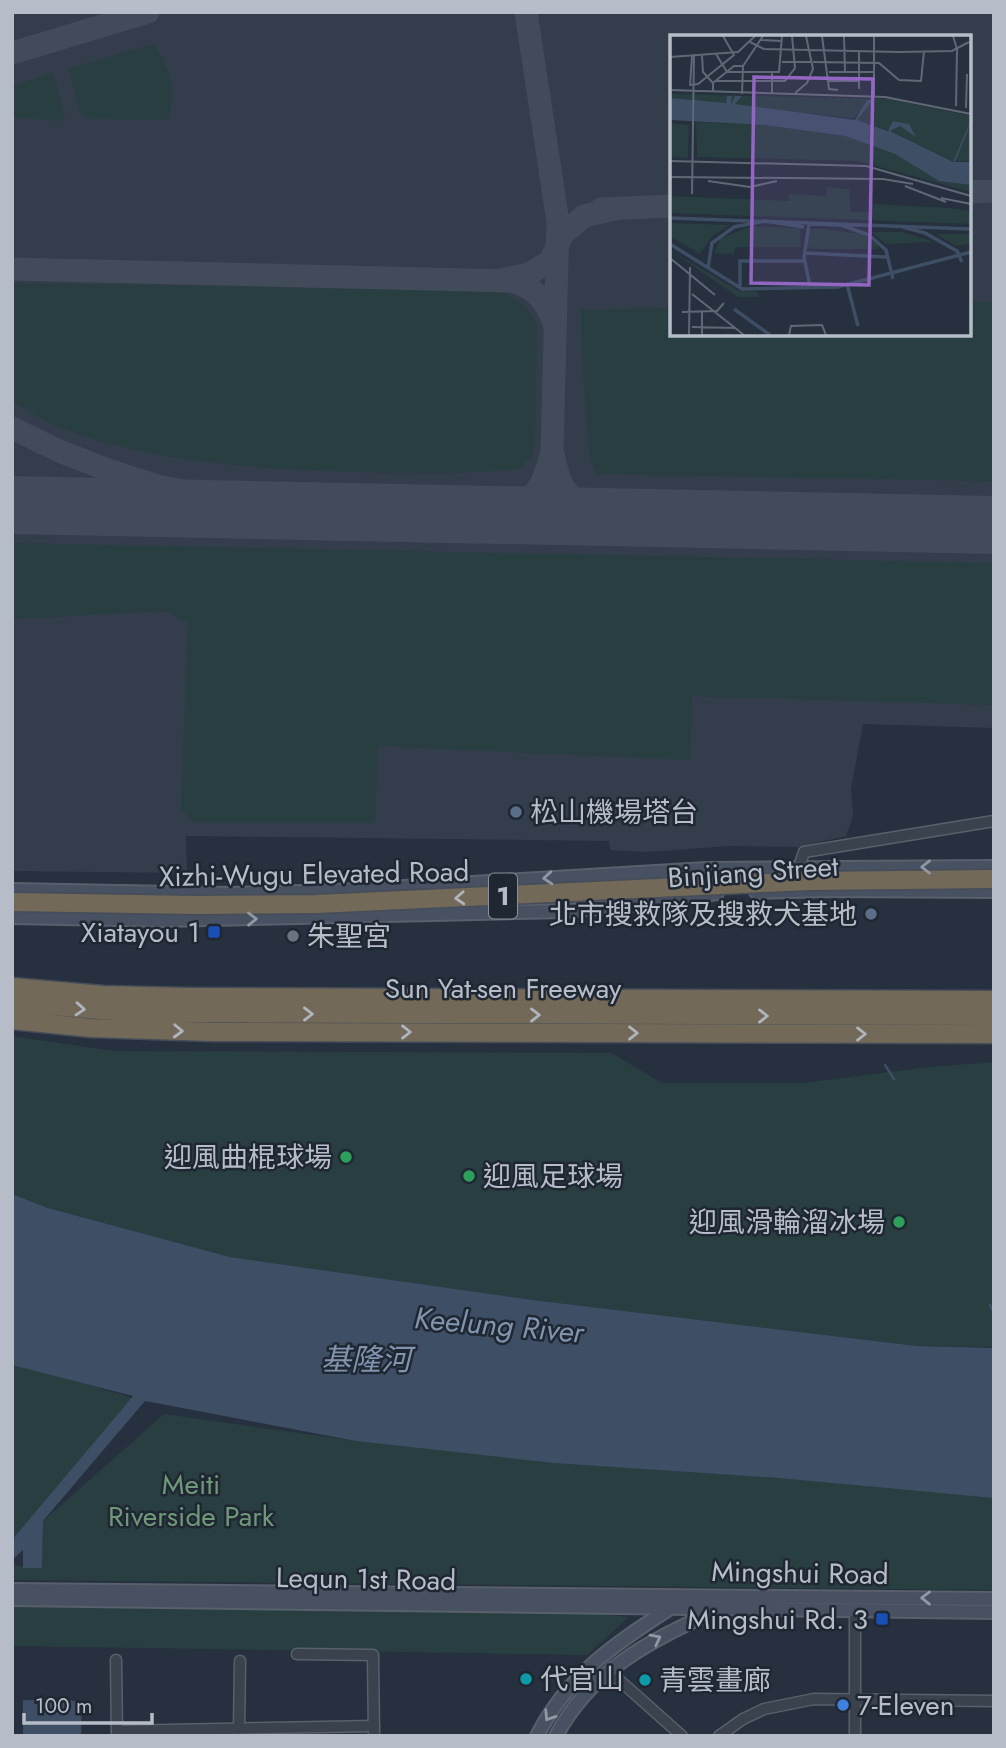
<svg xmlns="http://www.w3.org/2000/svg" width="1006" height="1748" font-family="Jost,'Noto Sans TC',sans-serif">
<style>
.airport{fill:#343d4b;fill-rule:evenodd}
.green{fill:#293e40}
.water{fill:#3d4e65}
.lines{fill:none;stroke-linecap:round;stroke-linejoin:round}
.stream{stroke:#3d4e65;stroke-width:2.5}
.taxiway{stroke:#414b59;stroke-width:23}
.runway{stroke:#414b59;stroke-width:58}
.street-casing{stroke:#58606c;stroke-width:13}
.secondary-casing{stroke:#58606c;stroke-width:16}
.street{stroke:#3a424e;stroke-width:10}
.secondary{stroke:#485161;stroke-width:12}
.highway-bridge-casing{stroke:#454d59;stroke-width:21;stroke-linecap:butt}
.highway-bridge{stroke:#736958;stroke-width:18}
.oneway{stroke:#9097a5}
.oneway2{stroke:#afb5be}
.service-dot{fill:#5c6f8a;stroke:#1f2733;stroke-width:2.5}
.transit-dot{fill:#1a4fb4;stroke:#1f2733;stroke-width:2.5}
.worship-dot{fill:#6b7280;stroke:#1f2733;stroke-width:2.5}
.leisure-dot{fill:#2e9e5b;stroke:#1f2733;stroke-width:2.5}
.culture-dot{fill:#0f9aa8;stroke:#1f2733;stroke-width:2.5}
.shop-dot{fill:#3f7fe0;stroke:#1f2733;stroke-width:2.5}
.labels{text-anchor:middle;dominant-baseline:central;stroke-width:5;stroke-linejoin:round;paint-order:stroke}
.shield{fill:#1f2733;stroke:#89909c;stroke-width:2}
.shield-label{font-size:26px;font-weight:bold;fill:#b6bdc9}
.poi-label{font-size:28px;fill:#b6bdc9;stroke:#1f2733;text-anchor:start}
.street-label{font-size:28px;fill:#b6bdc9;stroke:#1f2733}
.park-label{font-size:28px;fill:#6f9878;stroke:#1f2733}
.water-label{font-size:30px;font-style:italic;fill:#8094ae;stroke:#1f2733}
.inset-river{fill:none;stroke:#3d4e65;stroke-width:3.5}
.inset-road{fill:none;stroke:#606876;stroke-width:2}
.view{fill:#9366c3;fill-opacity:0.15;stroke:#9366c3;stroke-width:3.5}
.inset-edge{fill:none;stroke:#b6bdc9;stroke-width:3.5}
</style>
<rect width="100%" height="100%" fill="#26303e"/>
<path class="airport" d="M12,12H994V728L863,724L851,789L853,816L846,836L798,847L729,846L647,852L610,850L609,841L186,836L187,873L12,871ZM672,37H969V334H672Z"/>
<g class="green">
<path d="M153,44C169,67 179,92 167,120L90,119L81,114L68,69Z"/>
<path d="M53,73L65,116L61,121L12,117V86Z"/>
<path d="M12,283L498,291C516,299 528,305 537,324L535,440L532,455L519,469C465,474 413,473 359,472C259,469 158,463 64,429C46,423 29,410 12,401Z"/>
<path d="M969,302H994V481L597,474L590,460L582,360L581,310L672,308V334H969Z"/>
<path d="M12,543L994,563V705L692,696L690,760L378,746L375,823H195L181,809L188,623L165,611L12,619Z"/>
<path d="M12,1036L114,1051L612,1053L662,1083H803L929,1067L994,1062V1347L917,1346L533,1300L230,1257L48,1208L12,1194Z"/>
<path d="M12,1361L132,1398L12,1541Z"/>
<path d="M164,1414L356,1441L994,1494V1590L12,1580V1565L42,1568L43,1521Z"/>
<path d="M12,1603L563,1610L629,1617L587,1655L12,1646Z"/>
</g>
<g class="water">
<path d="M12,1194L48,1208L230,1257L533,1300L917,1346L994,1348V1498L779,1478L554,1463L356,1441L145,1401L43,1521L42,1568H23V1550L12,1560V1540L133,1396L12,1365Z"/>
<path d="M23,1700L82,1701L81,1736H23Z"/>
</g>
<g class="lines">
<g class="stream">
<path d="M885,1065L894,1079"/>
<path d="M990,1305L994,1313"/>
</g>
<g class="taxiway">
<path d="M12,53L148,12"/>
<path d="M969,192L994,191"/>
<path d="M601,209L672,206"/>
<path d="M12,269L512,281C535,289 547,300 554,324"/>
<path d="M504,279L529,274L550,261L563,234L584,216L615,209"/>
<path d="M12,428L59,451L111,471L157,486L250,505L296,511L523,505C541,491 547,472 552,451L558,222L526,12"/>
<path d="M553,454C559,484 563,494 590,510L895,523L994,515"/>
</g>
<path class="runway" d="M12,505L994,525"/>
<g class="street-casing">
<g id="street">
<path d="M799,867L804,852L994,821"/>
<path d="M855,1611V1736"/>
<path d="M297,1654L373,1655L374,1736"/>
<path d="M116,1660L117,1735"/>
<path d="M609,1671L682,1736"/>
<path d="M239,1729L240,1661"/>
<path d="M117,1731L374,1726"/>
<path d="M719,1736L743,1719L764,1709L814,1699L994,1701"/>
</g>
</g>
<g class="secondary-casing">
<g id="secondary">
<path d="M12,890L230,894L336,891L706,869L994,867"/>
<path d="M756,892L828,890L994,891"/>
<path d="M12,917L163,920L565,911L651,903L717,893"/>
<path d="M12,1590L994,1599"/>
<path d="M12,1599L994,1612"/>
<path d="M537,1736C568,1675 613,1645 669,1609"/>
<path d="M556,1736C591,1670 650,1641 715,1611"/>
</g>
</g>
<use href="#street" class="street"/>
<use href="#secondary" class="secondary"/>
<g class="highway-bridge-casing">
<g id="highway-bridge">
<path d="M12,902L196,905L317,904L809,881L994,879"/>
<path d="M12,987L103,995L187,997L994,1000"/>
<path d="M12,1003L140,1013L994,1016"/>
<path d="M12,1020L91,1028L213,1032L994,1034"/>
</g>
</g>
<use href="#highway-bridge" class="highway-bridge"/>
</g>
<defs><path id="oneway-chevron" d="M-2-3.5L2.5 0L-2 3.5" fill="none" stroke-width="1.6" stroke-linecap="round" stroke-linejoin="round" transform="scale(1.75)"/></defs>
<g class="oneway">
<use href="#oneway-chevron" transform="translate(926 867) rotate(-180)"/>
<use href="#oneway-chevron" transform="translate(548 878) rotate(176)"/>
<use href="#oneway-chevron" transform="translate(252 919) rotate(-1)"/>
<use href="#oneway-chevron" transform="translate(926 1598) rotate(-179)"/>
<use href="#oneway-chevron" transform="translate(656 1639) rotate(-28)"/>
<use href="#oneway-chevron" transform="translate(549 1716) rotate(123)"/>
</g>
<g class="oneway2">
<use href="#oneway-chevron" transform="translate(460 898) rotate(177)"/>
<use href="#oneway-chevron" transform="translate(80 1009) rotate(4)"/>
<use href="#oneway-chevron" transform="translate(308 1014)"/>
<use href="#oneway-chevron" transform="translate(535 1015)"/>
<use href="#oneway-chevron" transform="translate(763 1016)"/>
<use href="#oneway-chevron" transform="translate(178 1031) rotate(2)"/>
<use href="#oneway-chevron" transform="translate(406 1032)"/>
<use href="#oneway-chevron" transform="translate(633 1033)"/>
<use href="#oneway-chevron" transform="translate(861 1034)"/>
</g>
<g class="service-dot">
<circle cx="516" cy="812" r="7"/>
<circle cx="871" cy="914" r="7"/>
</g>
<g class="transit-dot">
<rect x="207" y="925" width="14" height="14" rx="3.5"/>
<rect x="875" y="1612" width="14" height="14" rx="3.5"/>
</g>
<circle class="worship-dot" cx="293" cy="936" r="7"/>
<g class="leisure-dot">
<circle cx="346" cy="1157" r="7"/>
<circle cx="469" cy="1176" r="7"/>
<circle cx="899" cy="1222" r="7"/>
</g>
<g class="culture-dot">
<circle cx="526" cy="1679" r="7"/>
<circle cx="645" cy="1680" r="7"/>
</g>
<circle class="shop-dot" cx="843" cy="1705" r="7"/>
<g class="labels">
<rect class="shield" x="489" y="873.5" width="28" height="45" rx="5"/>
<g class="shield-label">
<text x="503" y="896">1</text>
</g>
<g class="poi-label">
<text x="530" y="812">松山機場塔台</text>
<text x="857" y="914" text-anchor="end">北市搜救隊及搜救犬基地</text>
<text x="200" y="932" text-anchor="end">Xiatayou 1</text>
<text x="307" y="936">朱聖宮</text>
<text x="332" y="1157" text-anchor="end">迎風曲棍球場</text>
<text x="483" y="1176">迎風足球場</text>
<text x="885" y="1222" text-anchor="end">迎風滑輪溜冰場</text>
<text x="868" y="1619" text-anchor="end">Mingshui Rd. 3</text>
<text x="540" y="1679">代官山</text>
<text x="659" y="1680">青雲畫廊</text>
<text x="857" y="1705">7-Eleven</text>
</g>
<g class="street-label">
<text transform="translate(753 872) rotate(-4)">Binjiang Street</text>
<text transform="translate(314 874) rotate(-1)">Xizhi-Wugu Elevated Road</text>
<text x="503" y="988">Sun Yat-sen Freeway</text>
<text transform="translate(800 1573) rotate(1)">Mingshui Road</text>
<text transform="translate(366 1579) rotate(1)">Lequn 1st Road</text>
</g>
<g class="park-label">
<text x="191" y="1484">Meiti<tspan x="191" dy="32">Riverside Park</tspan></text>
</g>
<g class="water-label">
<text transform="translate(499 1325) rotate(5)">Keelung River</text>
<text x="366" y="1359">基隆河</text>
</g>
</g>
<g transform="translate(670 35)">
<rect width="301" height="301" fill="#26303e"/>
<path d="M0,59L219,64L301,81V126H277L224,97L186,85L202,66L183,83L22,67L0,63ZM26,87L94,90L175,101L225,119L269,146L301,150V157L188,126L27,122ZM0,88L19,90L18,123L0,122ZM157,152L179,154L181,177H201V169L278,173L301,176V189L0,178V161L119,166V159L156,161ZM0,188L59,190H60L43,200L30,219L0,201ZM81,191L130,193L131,212H65L64,219L44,218L50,204ZM146,193L193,199L208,209V214H141L137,210V195ZM201,197H232L265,207L216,209ZM266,199H301V208L286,211ZM0,215L69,256H87L89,262H68Z" fill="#293e40"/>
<path d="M57,61H62L61,70L65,61H72L65,69L185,85L197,65H203L187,85L218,96L223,86L239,89L246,102L230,91L220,96L283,127L297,94L301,88L285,127H301V150L269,146L225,119L175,101L94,90L0,85V63L56,68Z" fill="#3d4e65"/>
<path class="inset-river" d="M0,183L301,194M233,192L255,198L287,216L292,227M0,209L72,254L168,252L301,217M135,218L217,222M38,233L42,208L64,192L95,186L134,192M177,249L188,291M140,251L134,222L139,189L171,190L199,200L216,215L223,244M70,252V226H134M64,274L100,300"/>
<path class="inset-road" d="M152,1L159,54L168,55M174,1L175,37M283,1L287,14L286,71M91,5L112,6M80,7L94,14L229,17L282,16L299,7M46,19L57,37H109L112,1M32,20L33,37L43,48M0,22L68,17L85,1M112,27H141M143,27L209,28L229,45L251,46L254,16M159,37H203M46,46H115L125,33L122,1M159,46H189M20,50L28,49L64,20L53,1M20,51L22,21M189,54V16M0,55L215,62L301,79M43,57V48L64,31H73M102,58V37M125,58L137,48L143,34L136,1M72,59L73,31L93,1M204,62V1M296,73L297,39M0,126L196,131L301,161M0,142L213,144L243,149M38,146L80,152L107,146M235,151L276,167M22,159L24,19M271,163L301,169M0,223L45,260M22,259L74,300M32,276V300M12,277L47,276L54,268M22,292L66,293M19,300L20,232M119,300L121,291L152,290L156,300"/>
<path class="view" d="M84,42L203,44L199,250L81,248Z"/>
<rect width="301" height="301" class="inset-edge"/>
</g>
<rect width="1006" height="1748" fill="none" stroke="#b6bdc9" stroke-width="28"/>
<path d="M24 1713v10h128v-10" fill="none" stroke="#b6bdc9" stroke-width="3.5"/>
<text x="35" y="1713" font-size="21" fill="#b6bdc9" stroke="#1f2733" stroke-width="5" paint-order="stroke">100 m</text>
</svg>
